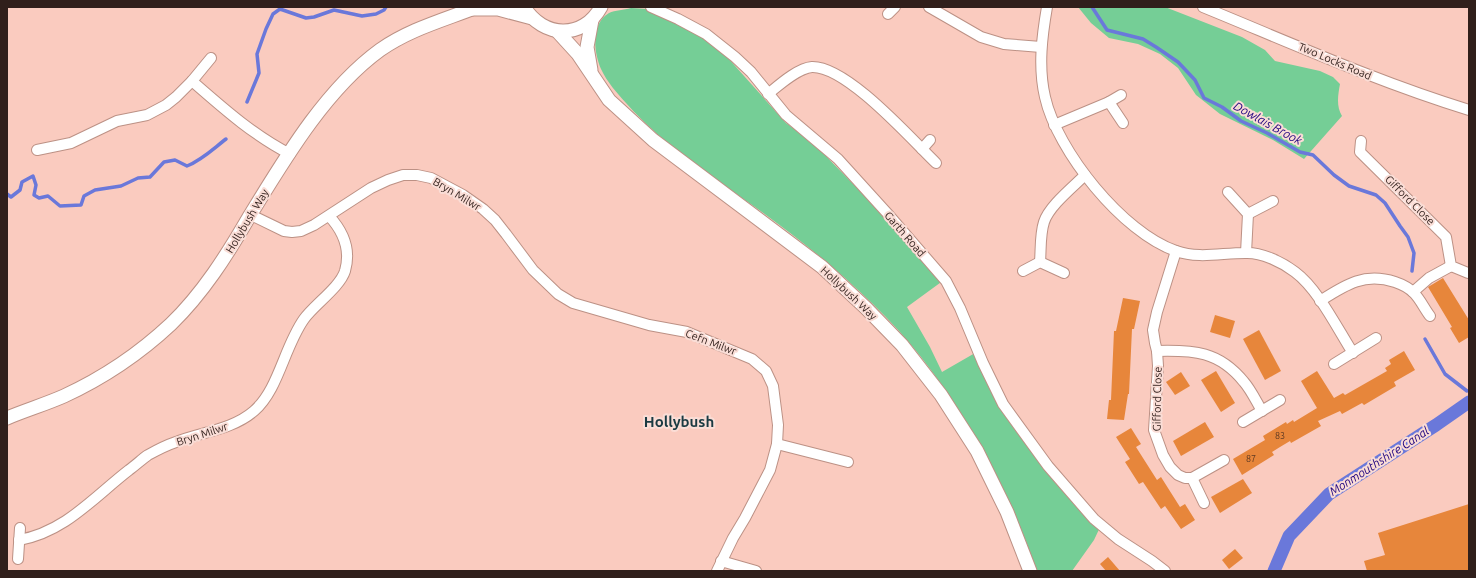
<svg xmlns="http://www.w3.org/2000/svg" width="1476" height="578" font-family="Ubuntu,sans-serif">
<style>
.green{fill:#75ce96}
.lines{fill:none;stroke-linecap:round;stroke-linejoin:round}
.stream{stroke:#6a78da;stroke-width:3.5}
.canal{stroke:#6a78da;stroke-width:13}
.building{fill:#e7863b}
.minor-casing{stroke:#bc9185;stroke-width:12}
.tertiary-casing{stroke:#bc9185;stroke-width:15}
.minor{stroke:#fff;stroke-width:10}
.tertiary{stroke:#fff;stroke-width:13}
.labels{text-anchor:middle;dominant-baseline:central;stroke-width:4;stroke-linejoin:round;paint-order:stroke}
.number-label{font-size:9px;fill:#5e3923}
.street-label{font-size:11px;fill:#301f1b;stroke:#faddd6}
.water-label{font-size:12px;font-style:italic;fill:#1d027f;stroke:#faddd6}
.district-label{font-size:15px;font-weight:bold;fill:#1a3a42;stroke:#faddd6}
</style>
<rect width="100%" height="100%" fill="#facbbf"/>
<g class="green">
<path d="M1078,7H1165L1242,37L1265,50L1275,61L1320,71L1333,77L1340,84C1338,95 1336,106 1342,116L1304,159L1273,140L1220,114L1196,95L1178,68L1160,54L1138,44L1109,38L1091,23Z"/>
<path d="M631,8L648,9L678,21L719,48L786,123L805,137L808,141L817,147L860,191L877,206L944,280L907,307L930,347L942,372L975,353L1042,454L1103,521L1094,540L1072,571H1036C1028,543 1016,516 1003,490C980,442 953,398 921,357C880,305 820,254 766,215C718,180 666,148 626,103C617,93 607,82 601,69C594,53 590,24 609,13C615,10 624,10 631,8Z"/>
</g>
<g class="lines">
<g class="stream">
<path d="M1092,7L1107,30L1143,39L1156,47L1178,62L1195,80L1204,98L1222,107L1241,121L1267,133L1300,152L1313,155L1334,175L1349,186L1376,195L1385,203L1400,226L1408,237L1414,253L1412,271"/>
<path d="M247,102L259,73L257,54L266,29L273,14L280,9L306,18L314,17L334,10L362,16L376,14L384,10L386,7"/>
<path d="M7,194L11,197L20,190L22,182L33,176L36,185L34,195L39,198L48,196L60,206L81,205L84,196L95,190L121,186L138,178L150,177L164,162L175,160L187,166C202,160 213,149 226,139"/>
<path d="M1425,339L1445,374L1467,391"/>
</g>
<path class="canal" d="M1274,571L1289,536L1329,494L1436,425L1469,402"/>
</g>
<g class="building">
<path d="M1443,278L1469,320V337L1459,343L1450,328L1452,327L1428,287Z"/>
<path d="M1123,298L1140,301L1134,329H1132L1129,394H1128L1124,420L1107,419L1109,400H1111L1114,331H1116Z"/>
<path d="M1215,315L1235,321L1230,338L1210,332Z"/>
<path d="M1259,330L1281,371L1265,380L1243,339Z"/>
<path d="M1404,351L1415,370L1394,382L1396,386L1364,405L1362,403L1342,414L1340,411L1318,421L1321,426L1291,443L1290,441L1280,447L1272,452L1274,455L1242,475L1233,459L1265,440L1263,436L1286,422L1287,424L1293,420L1294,422L1317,408L1301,381L1317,371L1334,398L1343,393L1345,395L1387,371L1385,368L1391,364L1389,360Z"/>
<path d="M1216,371L1235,403L1221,412L1201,380Z"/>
<path d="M1181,372L1190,386L1175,395L1166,382Z"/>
<path d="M1205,422L1214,437L1181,456L1173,441Z"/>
<path d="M1131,428L1141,444L1136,447L1157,480L1161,477L1180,507L1185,504L1195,520L1181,529L1165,506L1161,509L1143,482L1139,484L1125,462L1130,459L1116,437Z"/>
<path d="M1243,479L1252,493L1220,513L1211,497Z"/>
<path d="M1469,504V571H1367L1364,561L1385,555L1378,533Z"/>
<path d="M1235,549L1243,558L1229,569L1222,560Z"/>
<path d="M1108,557L1120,571H1106L1100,564Z"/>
</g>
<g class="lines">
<g class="minor-casing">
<g id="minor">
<path d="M651,7L678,19L706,34L735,57L751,72L786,115L838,159L887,213L946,281L960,308L983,363L1003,404L1048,466L1094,519L1118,539L1152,561L1165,571"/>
<path d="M929,7L981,37L1004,44L1041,47"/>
<path d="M1047,7C1042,36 1038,67 1045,97C1057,151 1123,233 1176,251C1199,259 1221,253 1245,253C1261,252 1282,262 1295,272C1318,289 1337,328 1353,353"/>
<path d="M1203,7C1291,43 1378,82 1469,110"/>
<path d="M888,14L895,7"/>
<path d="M192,81C223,108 253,135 290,154"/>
<path d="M768,94C779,85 798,68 812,67C847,66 911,139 936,163"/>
<path d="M1109,102L1121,95"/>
<path d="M1054,125L1109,102L1123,123"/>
<path d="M1361,141L1360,152L1446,237L1451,266L1468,273"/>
<path d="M922,149L930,140"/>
<path d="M37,150L71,143L117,121L147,115L166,105L176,97L192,81L211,58"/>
<path d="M1228,192L1248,214L1246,253"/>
<path d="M1248,214L1273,201"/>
<path d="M251,215L284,231L292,232L301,231L314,225L371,188L388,180L403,175H417L431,178L463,195L483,209L495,220L506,234L533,270L558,294L573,303L649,325L687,332L752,359L766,371L773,386L778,425L777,444L770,470L745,518L733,538L717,571"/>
<path d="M1176,251L1157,312L1153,330L1155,343L1157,351L1158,366L1154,430L1163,455L1170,467L1178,475L1185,478H1192L1224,460"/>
<path d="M1040,262C1041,249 1040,234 1044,222C1049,206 1073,187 1085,175"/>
<path d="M1023,271L1040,262L1064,273"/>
<path d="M1413,292L1429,278L1451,266"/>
<path d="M1320,301C1345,285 1364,272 1395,282C1401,284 1409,288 1414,293C1420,299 1424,308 1430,316"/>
<path d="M1157,351C1194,350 1219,351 1244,382C1251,390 1256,401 1262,411"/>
<path d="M1334,364L1376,338"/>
<path d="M1243,422L1280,400"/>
<path d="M777,444L848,462"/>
<path d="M1192,478L1204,503"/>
<path d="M19,540C65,532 94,497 129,470C136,465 142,459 148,455C157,450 167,445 176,442C201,432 232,430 254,411C279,389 284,347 304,319C314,305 340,287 345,271C351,250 343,231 329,216"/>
<path d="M18,559L20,528"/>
<path d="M721,561L756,571"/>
</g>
</g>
<g class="tertiary-casing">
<g id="tertiary">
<path d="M524,7C543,38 583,40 601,7"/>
<path d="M472,9H498L532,18"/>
<path d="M557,31L578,54L609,100L653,140L822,267L866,308L902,345L941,395L977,451L1007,512L1030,571"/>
<path d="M591,70L587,47L592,20"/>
<path d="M7,418C26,410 46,404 64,396C103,378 140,353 171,324C203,293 227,255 249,217C284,160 325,90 380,50C410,29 444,20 477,7"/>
</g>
</g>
<use href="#minor" class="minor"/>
<use href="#tertiary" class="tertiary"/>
</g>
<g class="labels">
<g class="number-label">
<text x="1280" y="436">83</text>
<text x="1251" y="459">87</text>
</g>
<g class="street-label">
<text transform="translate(1335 61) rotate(23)">Two Locks Road</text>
<text transform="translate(457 194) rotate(31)">Bryn Milwr</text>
<text transform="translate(1410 200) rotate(45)">Gifford Close</text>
<text transform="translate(247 221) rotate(-59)">Hollybush Way</text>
<text transform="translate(905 234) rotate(49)">Garth Road</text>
<text transform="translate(849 293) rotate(43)">Hollybush Way</text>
<text transform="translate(711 342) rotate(21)">Cefn Milwr</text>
<text transform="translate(1157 399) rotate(-89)">Gifford Close</text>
<text transform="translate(202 434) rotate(-18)">Bryn Milwr</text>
</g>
<g class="water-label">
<text transform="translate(1268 123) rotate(29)">Dowlais Brook</text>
<text transform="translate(1379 461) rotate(-33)">Monmouthshire Canal</text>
</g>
<g class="district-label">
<text x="679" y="421">Hollybush</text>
</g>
</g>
<rect width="1476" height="578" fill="none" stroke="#301f1b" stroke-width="16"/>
</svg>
